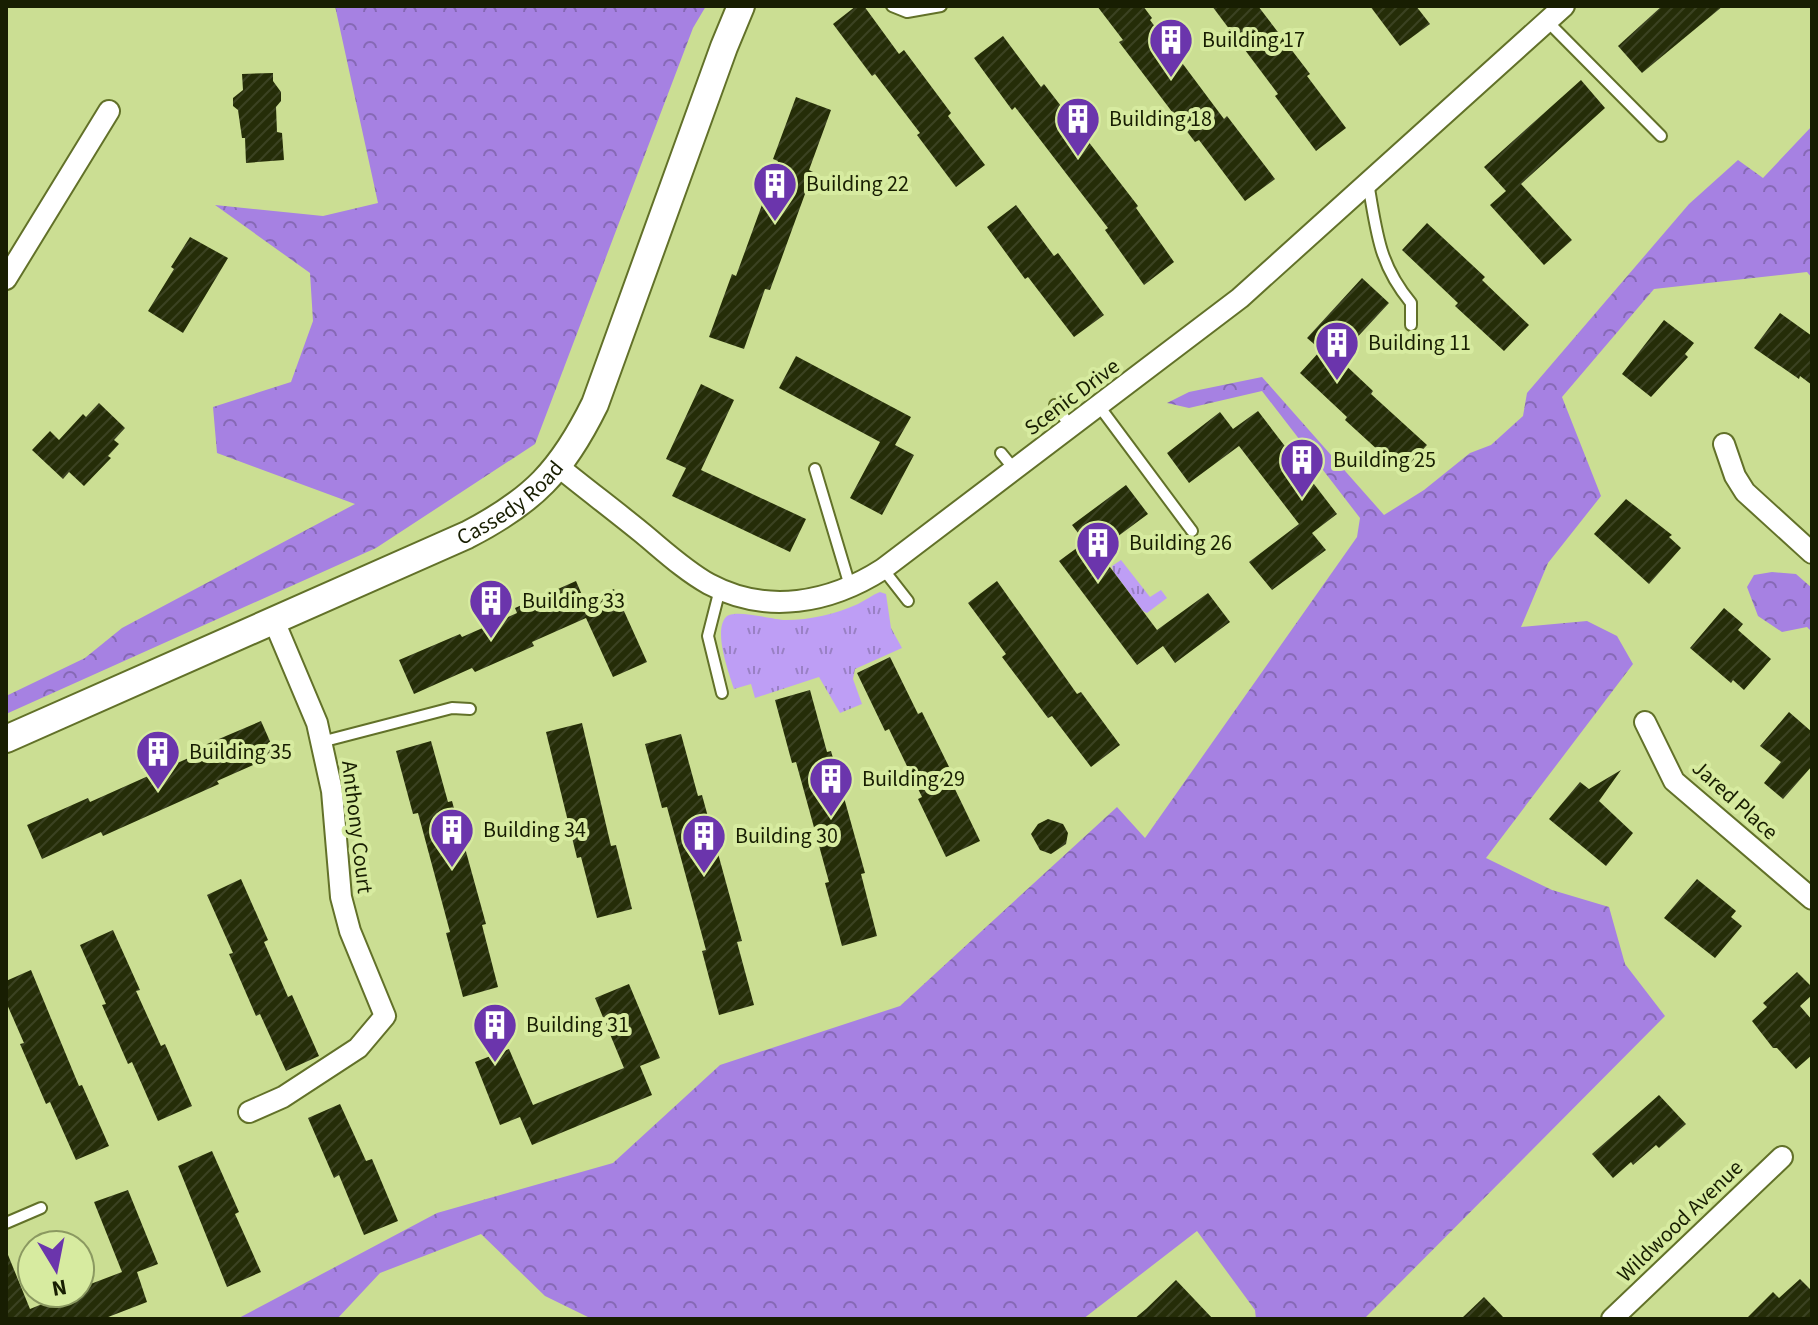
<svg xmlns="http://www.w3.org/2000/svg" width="1818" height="1325" font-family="'Source Sans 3',sans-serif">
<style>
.grass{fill:url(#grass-tufts)}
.forest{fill:url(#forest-crowns)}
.building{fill:url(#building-hatch)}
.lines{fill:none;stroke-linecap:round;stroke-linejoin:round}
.service-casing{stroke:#627129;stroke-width:14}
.minor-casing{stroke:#627129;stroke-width:24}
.tertiary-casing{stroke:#627129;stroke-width:30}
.service{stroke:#fff;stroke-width:10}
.minor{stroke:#fff;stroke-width:20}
.tertiary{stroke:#fff;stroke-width:26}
.labels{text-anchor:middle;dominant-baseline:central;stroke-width:8;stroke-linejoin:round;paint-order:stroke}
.poi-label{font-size:22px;fill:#181e02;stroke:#d7eba0;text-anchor:start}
.street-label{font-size:22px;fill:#181e02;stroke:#d7eba0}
</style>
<defs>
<pattern id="grass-tufts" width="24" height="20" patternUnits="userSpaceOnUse" patternTransform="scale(2)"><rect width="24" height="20" fill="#be9ef5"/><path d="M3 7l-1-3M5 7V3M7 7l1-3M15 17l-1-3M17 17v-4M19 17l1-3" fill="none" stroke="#9980c4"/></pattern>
<pattern id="forest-crowns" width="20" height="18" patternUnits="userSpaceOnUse" patternTransform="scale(2)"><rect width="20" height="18" fill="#a681e2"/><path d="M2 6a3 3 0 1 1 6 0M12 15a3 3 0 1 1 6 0" fill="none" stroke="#8669b5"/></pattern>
<pattern id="building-hatch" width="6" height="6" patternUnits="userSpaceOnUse" patternTransform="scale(2)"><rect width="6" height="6" fill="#252d08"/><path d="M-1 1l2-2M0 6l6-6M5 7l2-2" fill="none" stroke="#3b4222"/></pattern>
</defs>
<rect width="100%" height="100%" fill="#cbde93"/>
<g class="grass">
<path d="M1121,560L1150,597L1161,590L1167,598L1147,613L1143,611L1113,571L1112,566Z"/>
<path d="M880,592L886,594L891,628L902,648L855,669L853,679L862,704L840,713L819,677L755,698L751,684L734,689C729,673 713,631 726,617C734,608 772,620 786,620C810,620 836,614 858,604C866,600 872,595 880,592Z"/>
</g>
<g class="forest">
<path d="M335,6H706L693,28L535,444L376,548L6,714V696L85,658L122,628L355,504L217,453L213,407L291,382L313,321L310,273L215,205L323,216L378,203Z"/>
<path d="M1812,126V278L1807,272L1654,289L1562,397L1601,496L1548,563L1521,627L1587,621L1617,636L1633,664L1486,858L1552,890L1609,907L1625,964L1665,1016L1364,1319H1256L1255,1310L1197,1231L1083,1319H592L545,1296L481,1234L380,1273L337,1319H237L437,1213L613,1163L720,1065L900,1006L1117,807L1145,838L1357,537L1360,518L1262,391L1189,408L1167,403L1189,392L1262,377L1384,515L1424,490L1470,453L1491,445L1523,416L1527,393L1689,204L1738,160L1763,178Z"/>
<path d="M1772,572L1796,574L1812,588V632L1807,627L1782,632L1758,616L1747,587L1754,575Z"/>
</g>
<g class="building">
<path d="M856,6H864L899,54L904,50L951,113L948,116L985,165L956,187L917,135L920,133L875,74L872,76L833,24Z"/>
<path d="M1097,6H1143L1152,18L1150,20L1224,119L1227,116L1275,179L1245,201L1199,140L1195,142L1119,42L1123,40Z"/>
<path d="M1212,6H1258L1310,74L1307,76L1346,128L1316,151L1275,96L1278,94Z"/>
<path d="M1370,6H1416L1430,24L1400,46Z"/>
<path d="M1662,6H1723L1642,73L1618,46Z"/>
<path d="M1003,36L1041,87L1044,84L1138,206L1136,208L1174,262L1144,285L1105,230L1108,228L1015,107L1012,110L974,58Z"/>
<path d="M273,73V81L281,92V101L276,107L277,132L282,133L284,160L246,163L245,138H242L238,110L233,106V98L243,90L242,74Z"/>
<path d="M1581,80L1605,108L1521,184L1572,240L1544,265L1490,205L1506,191L1484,167Z"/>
<path d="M796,97L831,110L809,170L813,172L770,290L765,289L744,349L709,337L732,274L736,276L778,161L773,159Z"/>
<path d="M1016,205L1054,256L1058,253L1104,315L1074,337L1028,277L1025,279L987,227Z"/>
<path d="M1427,223L1485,277L1482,280L1529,325L1504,351L1455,306L1458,303L1402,250Z"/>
<path d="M190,237L228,258L183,333L148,311L174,269L171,267Z"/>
<path d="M1362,278L1389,303L1338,358L1373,391L1371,394L1427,445L1402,472L1345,420L1347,417L1300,373L1321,350L1307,338Z"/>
<path d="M1780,313L1812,336V385L1800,376L1799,379L1754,348Z"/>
<path d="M1664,320L1694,343L1685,354L1688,357L1651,397L1622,374Z"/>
<path d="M796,356L911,417L895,445L914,455L882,515L850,498L880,442L779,388Z"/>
<path d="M701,384L734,400L701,470L806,519L790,552L672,496L686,468L666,459Z"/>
<path d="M99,403L125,428L114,440L119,444L108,456L111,458L84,486L69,472L63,479L32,450L50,431L59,440L83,414L86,417Z"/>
<path d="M1258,411L1337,514L1312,533L1326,550L1272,590L1249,562L1299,524L1239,446L1189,483L1167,453L1220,412L1233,429Z"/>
<path d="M1126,485L1148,514L1098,551L1157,630L1208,593L1230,622L1175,663L1163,646L1137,665L1059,561L1085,542L1072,525Z"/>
<path d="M1626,499L1672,535L1669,537L1681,548L1649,584L1594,534Z"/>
<path d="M576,581L585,602L614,589L647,662L613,677L586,618L532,642L534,646L475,672L472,668L414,694L399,660L460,634L462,637L517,613L515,608Z"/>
<path d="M997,581L1077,694L1081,692L1120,745L1091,767L1052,716L1048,718L1002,657L1006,654L968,603Z"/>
<path d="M1724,608L1743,624L1738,630L1771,659L1744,690L1733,680L1731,683L1690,648Z"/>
<path d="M890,657L918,714L922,712L956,781L952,783L980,841L946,857L918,799L922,797L889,729L885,731L857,673Z"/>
<path d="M810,690L827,752L831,751L865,873L861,874L877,936L842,946L825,883L829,882L796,762L792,763L775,700Z"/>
<path d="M1789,712L1812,732V766L1783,799L1764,783L1781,762L1760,746Z"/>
<path d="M261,721L276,755L217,781L219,784L103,836L101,832L42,859L27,825L88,798L90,802L202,752L200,747Z"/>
<path d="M582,723L611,846L616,845L632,909L597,918L581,857L577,858L546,732Z"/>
<path d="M681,734L698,796L702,795L742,941L737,942L754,1005L719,1015L702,951L706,950L667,807L662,808L645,744Z"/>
<path d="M431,741L448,802L452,801L486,924L482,925L498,987L463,997L446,933L450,932L418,813L413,814L396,751Z"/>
<path d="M1621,770L1599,801L1633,833L1606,866L1549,819L1580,782L1589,789Z"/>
<path d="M1048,819L1063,824L1068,833L1066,844L1051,854L1040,850L1031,834L1038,824Z"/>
<path d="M241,879L268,940L264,942L288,997L292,995L319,1056L286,1071L260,1014L256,1016L229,954L233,953L207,895Z"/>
<path d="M1697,879L1736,911L1731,917L1742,926L1715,958L1664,918Z"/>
<path d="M113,930L140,990L136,991L161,1046L165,1044L192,1106L158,1121L132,1062L128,1064L102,1005L106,1004L80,945Z"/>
<path d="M31,970L79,1086L82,1085L109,1146L76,1160L50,1102L46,1104L20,1044L24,1043L6,1002V981Z"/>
<path d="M1797,972L1812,987V995L1800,1006L1812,1020V1055L1796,1069L1777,1048H1773L1752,1021L1767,1007L1763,1003Z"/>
<path d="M629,984L660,1058L640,1066L652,1095L532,1145L520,1117L500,1125L475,1062L509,1049L533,1105L624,1068L595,998Z"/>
<path d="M1659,1095L1686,1124L1659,1148L1656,1145L1633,1165L1631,1162L1613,1178L1592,1154Z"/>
<path d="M340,1104L366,1161L372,1159L398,1221L364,1235L339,1175L334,1178L308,1118Z"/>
<path d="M212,1151L239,1212L235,1214L261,1272L227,1287L178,1166Z"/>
<path d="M128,1190L158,1264L137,1272L147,1302L103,1319H6V1250L30,1309L69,1293H80V1288L122,1272L94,1202Z"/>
<path d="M1800,1279L1812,1291V1319H1746L1773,1292L1779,1298Z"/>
<path d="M1176,1280L1213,1319H1134L1146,1309Z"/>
<path d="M1484,1297L1505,1319H1461Z"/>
</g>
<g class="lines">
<g class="service-casing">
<g id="service">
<path d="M892,6L907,12L941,6"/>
<path d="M1547,21L1661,136"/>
<path d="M1368,183C1377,232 1378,263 1411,303V325"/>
<path d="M1055,405L1071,427"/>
<path d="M1099,406L1192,531"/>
<path d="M1001,453L1015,470"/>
<path d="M815,469L850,586"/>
<path d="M883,569L908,601"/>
<path d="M720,589L708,636L722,693"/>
<path d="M321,742L452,708L470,709"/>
<path d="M6,1223L41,1208"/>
</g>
</g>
<g class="minor-casing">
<g id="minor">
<path d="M6,279L109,111"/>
<path d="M1724,444L1735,476L1745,492L1812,553"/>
<path d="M559,467C586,489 614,510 641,532C663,550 684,570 709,584C767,615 830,603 883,569L1240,298L1564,6"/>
<path d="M1645,722L1674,781L1812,899"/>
<path d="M249,1112L283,1097L358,1048L385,1016L350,931L341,897L332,791L317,723L274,621"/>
<path d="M1612,1319L1782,1157"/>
</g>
</g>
<g class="tertiary-casing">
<g id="tertiary">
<path id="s1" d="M6,739L467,535C533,501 562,471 595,404L724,47L741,6"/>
</g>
</g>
<use href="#service" class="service"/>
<use href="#minor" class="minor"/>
<use href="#tertiary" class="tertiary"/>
</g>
<defs>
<g id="building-pin" transform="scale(2.3)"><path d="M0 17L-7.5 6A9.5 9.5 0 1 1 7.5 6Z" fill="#6b35ac" stroke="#d7eba0"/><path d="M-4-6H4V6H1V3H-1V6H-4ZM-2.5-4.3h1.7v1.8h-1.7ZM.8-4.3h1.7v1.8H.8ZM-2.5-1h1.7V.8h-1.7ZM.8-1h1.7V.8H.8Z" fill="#fff"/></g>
</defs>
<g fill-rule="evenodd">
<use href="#building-pin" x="1171" y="40"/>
<use href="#building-pin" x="1078" y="119"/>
<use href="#building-pin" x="775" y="184"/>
<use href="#building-pin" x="1337" y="343"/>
<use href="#building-pin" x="1302" y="460"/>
<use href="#building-pin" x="1098" y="543"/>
<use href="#building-pin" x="491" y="601"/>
<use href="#building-pin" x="158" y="752"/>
<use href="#building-pin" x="831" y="779"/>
<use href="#building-pin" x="452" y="830"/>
<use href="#building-pin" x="704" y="836"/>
<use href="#building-pin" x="495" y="1025"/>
</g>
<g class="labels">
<g class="poi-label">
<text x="1202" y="40">Building 17</text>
<text x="1109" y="119">Building 18</text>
<text x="806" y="184">Building 22</text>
<text x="1368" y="343">Building 11</text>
<text x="1333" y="460">Building 25</text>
<text x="1129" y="543">Building 26</text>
<text x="522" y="601">Building 33</text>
<text x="189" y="752">Building 35</text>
<text x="862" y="779">Building 29</text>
<text x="483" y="830">Building 34</text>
<text x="735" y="836">Building 30</text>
<text x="526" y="1025">Building 31</text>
</g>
<g class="street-label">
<text transform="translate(1072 397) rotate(-37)">Scenic Drive</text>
<text stroke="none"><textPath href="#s1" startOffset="558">Cassedy Road</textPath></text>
<text transform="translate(1735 800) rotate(42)">Jared Place</text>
<text transform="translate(357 827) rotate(83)">Anthony Court</text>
<text transform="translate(1680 1221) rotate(-44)">Wildwood Avenue</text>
</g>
</g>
<rect width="1818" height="1325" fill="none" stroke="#181e02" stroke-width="16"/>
<g transform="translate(56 1269) rotate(170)"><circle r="38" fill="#d7eba0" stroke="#8b9961" stroke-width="2"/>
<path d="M0-6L14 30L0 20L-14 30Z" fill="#6b35ac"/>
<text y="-12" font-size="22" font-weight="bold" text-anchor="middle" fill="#181e02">N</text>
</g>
</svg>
